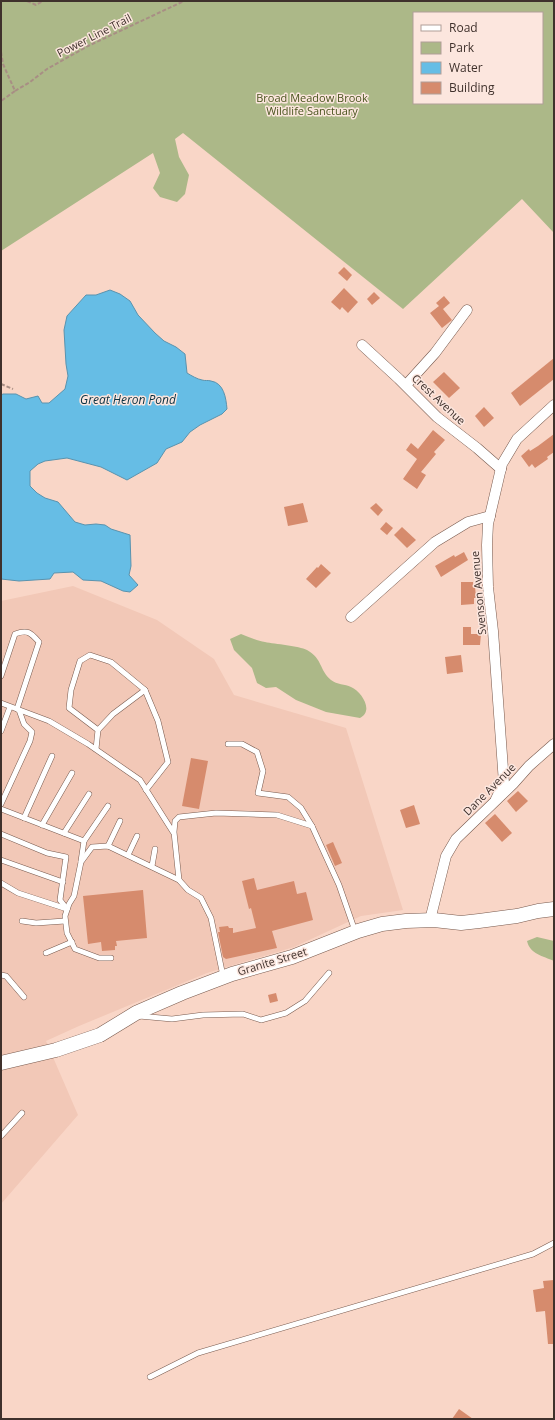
<svg xmlns="http://www.w3.org/2000/svg" width="555" height="1420" font-family="'Open Sans',sans-serif">
<style>
.built{fill:#f2c8b7}
.green{fill:#acb888;fill-rule:evenodd}
.water{fill:#66bde5;stroke:#5a93ae}
.building{fill:#d68b6d}
.lines{fill:none;stroke-linecap:round;stroke-linejoin:round}
.lane-casing{stroke:#785a4e;stroke-width:6}
.street-casing{stroke:#785a4e;stroke-width:11}
.secondary-casing{stroke:#785a4e;stroke-width:15}
.path{stroke:#a88e84;stroke-width:2;stroke-dasharray:4 2;stroke-linecap:butt}
.lane{stroke:#fff;stroke-width:5}
.street{stroke:#fff;stroke-width:10}
.secondary{stroke:#fff;stroke-width:14}
.labels{text-anchor:middle;dominant-baseline:central;stroke-width:3;stroke-linejoin:round;paint-order:stroke}
.street-label{font-size:11px;fill:#3f312c;stroke:#fce6de}
.park-label{font-size:11px;fill:#49541e;stroke:#fce6de}
.water-label{font-size:12px;font-style:italic;fill:#093142;stroke:#fce6de}
</style>
<rect width="100%" height="100%" fill="#f9d6c7"/>
<path class="built" d="M73,586L157,620L214,659L234,695L346,728L403,910L361,916L294,947L207,973L79,1026L46,1041L78,1115L1,1204V601Z"/>
<g class="green">
<path d="M1,1H554V233L522,199L403,309L183,133L175,139L179,157L189,175L185,194L177,202L160,197L153,188L160,173L153,153L1,251ZM414,13H542V103H414Z"/>
<path d="M241,634C249,637 257,641 265,642C275,644 299,646 307,650C323,659 319,670 331,680C337,685 345,684 351,687C362,692 374,711 360,718L326,712L296,700L276,687L266,688L257,683L252,668L234,650L230,639Z"/>
<path d="M537,937L554,941V961C543,956 530,954 527,941Z"/>
</g>
<path class="water" d="M110,290L120,294L130,301L138,315L155,333L164,341L176,347L185,354L187,373C192,376 197,379 202,380C205,381 208,380 211,381C224,383 226,398 227,409L222,414L200,425L190,432L182,442L166,449L157,463L127,480L101,467L67,458L45,461L38,464L30,471V486L37,493L45,498L58,502L75,522L85,525L96,524L105,525L111,529L130,535L131,566L129,575L138,585L130,592L123,591L101,581L83,580L73,572L54,573L50,579L19,581L1,579V395L3,394H16L26,399L38,396L42,403H49L65,389L68,376L66,364L64,330L67,316L86,295H96Z"/>
<g class="building">
<path d="M344,267L352,275L347,281L338,273Z"/>
<path d="M344,288L358,302L348,313L342,307L340,310L331,302Z"/>
<path d="M374,292L380,298L372,305L367,299Z"/>
<path d="M444,296L450,303L443,309L452,320L442,328L430,313L439,306L436,303Z"/>
<path d="M554,358V379L520,406L511,393Z"/>
<path d="M444,372L460,388L449,398L433,382Z"/>
<path d="M484,407L494,418L484,427L475,416Z"/>
<path d="M433,430L445,440L434,452L436,454L421,472L426,475L417,489L403,479L417,459L406,450L411,443L418,449Z"/>
<path d="M554,434V452L547,457L548,459L535,468L532,464L529,467L521,456L529,449L530,451L538,446Z"/>
<path d="M303,503L308,522L288,526L284,507Z"/>
<path d="M376,503L383,510L378,516L370,508Z"/>
<path d="M386,522L393,528L387,535L380,529Z"/>
<path d="M402,527L416,540L407,548L394,535Z"/>
<path d="M464,552L468,560L441,577L435,566L454,555L455,557Z"/>
<path d="M321,564L331,573L316,588L306,579L317,567L318,568Z"/>
<path d="M461,582H473V586H475L476,598H474V604L461,605Z"/>
<path d="M463,627H471V634H481L480,645H463Z"/>
<path d="M461,655L463,672L447,674L445,657Z"/>
<path d="M191,758L208,761L199,809L182,806Z"/>
<path d="M518,791L528,801L516,812L507,801Z"/>
<path d="M414,805L420,824L406,828L400,810Z"/>
<path d="M495,814L512,833L502,842L485,823Z"/>
<path d="M333,842L342,863L335,866L326,845Z"/>
<path d="M254,878L257,890L294,881L297,894L306,892L313,920L272,931L277,948L226,959L223,957L218,932H220L219,927L228,926L229,928H233V933L256,928L251,908L249,909L242,881Z"/>
<path d="M143,890L147,938L116,941L117,946H115V950L102,951L101,942L88,944L83,896Z"/>
<path d="M276,993L278,1001L270,1003L268,995Z"/>
<path d="M554,1280V1344H548L545,1311L536,1312L533,1290L544,1288L543,1281Z"/>
<path d="M459,1409L473,1419H452Z"/>
</g>
<g class="lines">
<g class="lane-casing">
<g id="lane">
<path d="M1,676L15,634C28,629 31,633 39,642L17,709"/>
<path d="M1,703L49,721L88,744L140,780L173,832"/>
<path d="M98,730L113,714L145,690"/>
<path d="M1,731L10,707"/>
<path d="M228,744H242L257,752L263,771L258,793L288,797L301,808L312,826"/>
<path d="M96,749L98,730L69,708L71,690L80,661L90,655L111,662L145,690L158,721L168,762L146,790"/>
<path d="M1,804L30,741L32,732L24,724L19,710"/>
<path d="M1,809L84,841"/>
<path d="M24,818L52,756"/>
<path d="M42,825L72,773"/>
<path d="M64,833L89,794"/>
<path d="M1,834L47,853L66,857L60,900L67,909"/>
<path d="M108,846L120,821"/>
<path d="M128,855L137,836"/>
<path d="M1,860L63,882"/>
<path d="M81,861L84,841L108,806"/>
<path d="M152,866L155,849"/>
<path d="M1,883L18,893L67,909"/>
<path d="M22,921L36,923L65,921"/>
<path d="M46,953L72,942"/>
<path d="M111,958H99L75,949L67,933L65,916L69,904L74,896L81,862L92,847L108,846L179,880"/>
<path d="M1,975L6,976L24,997"/>
<path d="M223,976L211,918L201,898L188,890L179,880L174,832L175,821L179,817L216,813L277,815L312,826L339,885L355,931"/>
<path d="M139,1016L172,1019L203,1015L243,1014L261,1020L286,1013L305,1001L329,973"/>
<path d="M1,1136L22,1113"/>
<path d="M150,1377L198,1353L533,1254L554,1243"/>
</g>
</g>
<g class="street-casing">
<g id="street">
<path d="M362,345L399,379L437,417L477,448L501,469"/>
<path d="M406,385L435,353L467,310"/>
<path d="M351,617L435,542L468,522L490,516"/>
<path d="M496,799L504,783L493,631L488,587L487,545L488,524L502,464L517,439L554,405"/>
<path d="M430,920L446,856L456,839L513,784L529,766L554,744"/>
</g>
</g>
<g class="secondary-casing">
<path id="secondary" d="M1,1063L56,1050L100,1035L136,1013L182,993L232,974L292,957L358,931L382,924L406,921L434,920L461,923L479,921L517,916L538,911L554,909"/>
</g>
<g class="path">
<path d="M27,1L36,5L43,1"/>
<path d="M59,1H66"/>
<path d="M1,52L3,64L15,91L1,101"/>
<path d="M15,91L30,82L47,69L88,46L184,1"/>
<path d="M1,384L13,389"/>
</g>
<use href="#lane" class="lane"/>
<use href="#street" class="street"/>
<use href="#secondary" class="secondary"/>
</g>
<g class="labels">
<g class="street-label">
<text transform="translate(94 35) rotate(-27)">Power Line Trail</text>
<text transform="translate(439 399) rotate(43)">Crest Avenue</text>
<text transform="translate(478 593) rotate(-95)">Svenson Avenue</text>
<text transform="translate(489 789) rotate(-45)">Dane Avenue</text>
<text transform="translate(272 961) rotate(-17)">Granite Street</text>
</g>
<g class="park-label">
<text x="312" y="97">Broad Meadow Brook<tspan x="312" dy="13">Wildlife Sanctuary</tspan></text>
</g>
<g class="water-label">
<text x="128" y="399">Great Heron Pond</text>
</g>
</g>
<rect width="555" height="1420" fill="none" stroke="#3f312c" stroke-width="4"/>
<rect x="413" y="12" width="130" height="92" fill="#fce6de" stroke="#b09e97"/>
<rect x="421" y="25" width="20" height="6" fill="#ffffff" stroke="#b09e97"/>
<text x="449" y="32" font-size="12" fill="#3f312c">Road</text>
<rect x="421" y="42" width="20" height="12" fill="#acb888" stroke="#b09e97"/>
<text x="449" y="52" font-size="12" fill="#3f312c">Park</text>
<rect x="421" y="62" width="20" height="12" fill="#66bde5" stroke="#b09e97"/>
<text x="449" y="72" font-size="12" fill="#3f312c">Water</text>
<rect x="421" y="82" width="20" height="12" fill="#d68b6d" stroke="#b09e97"/>
<text x="449" y="92" font-size="12" fill="#3f312c">Building</text>
</svg>
